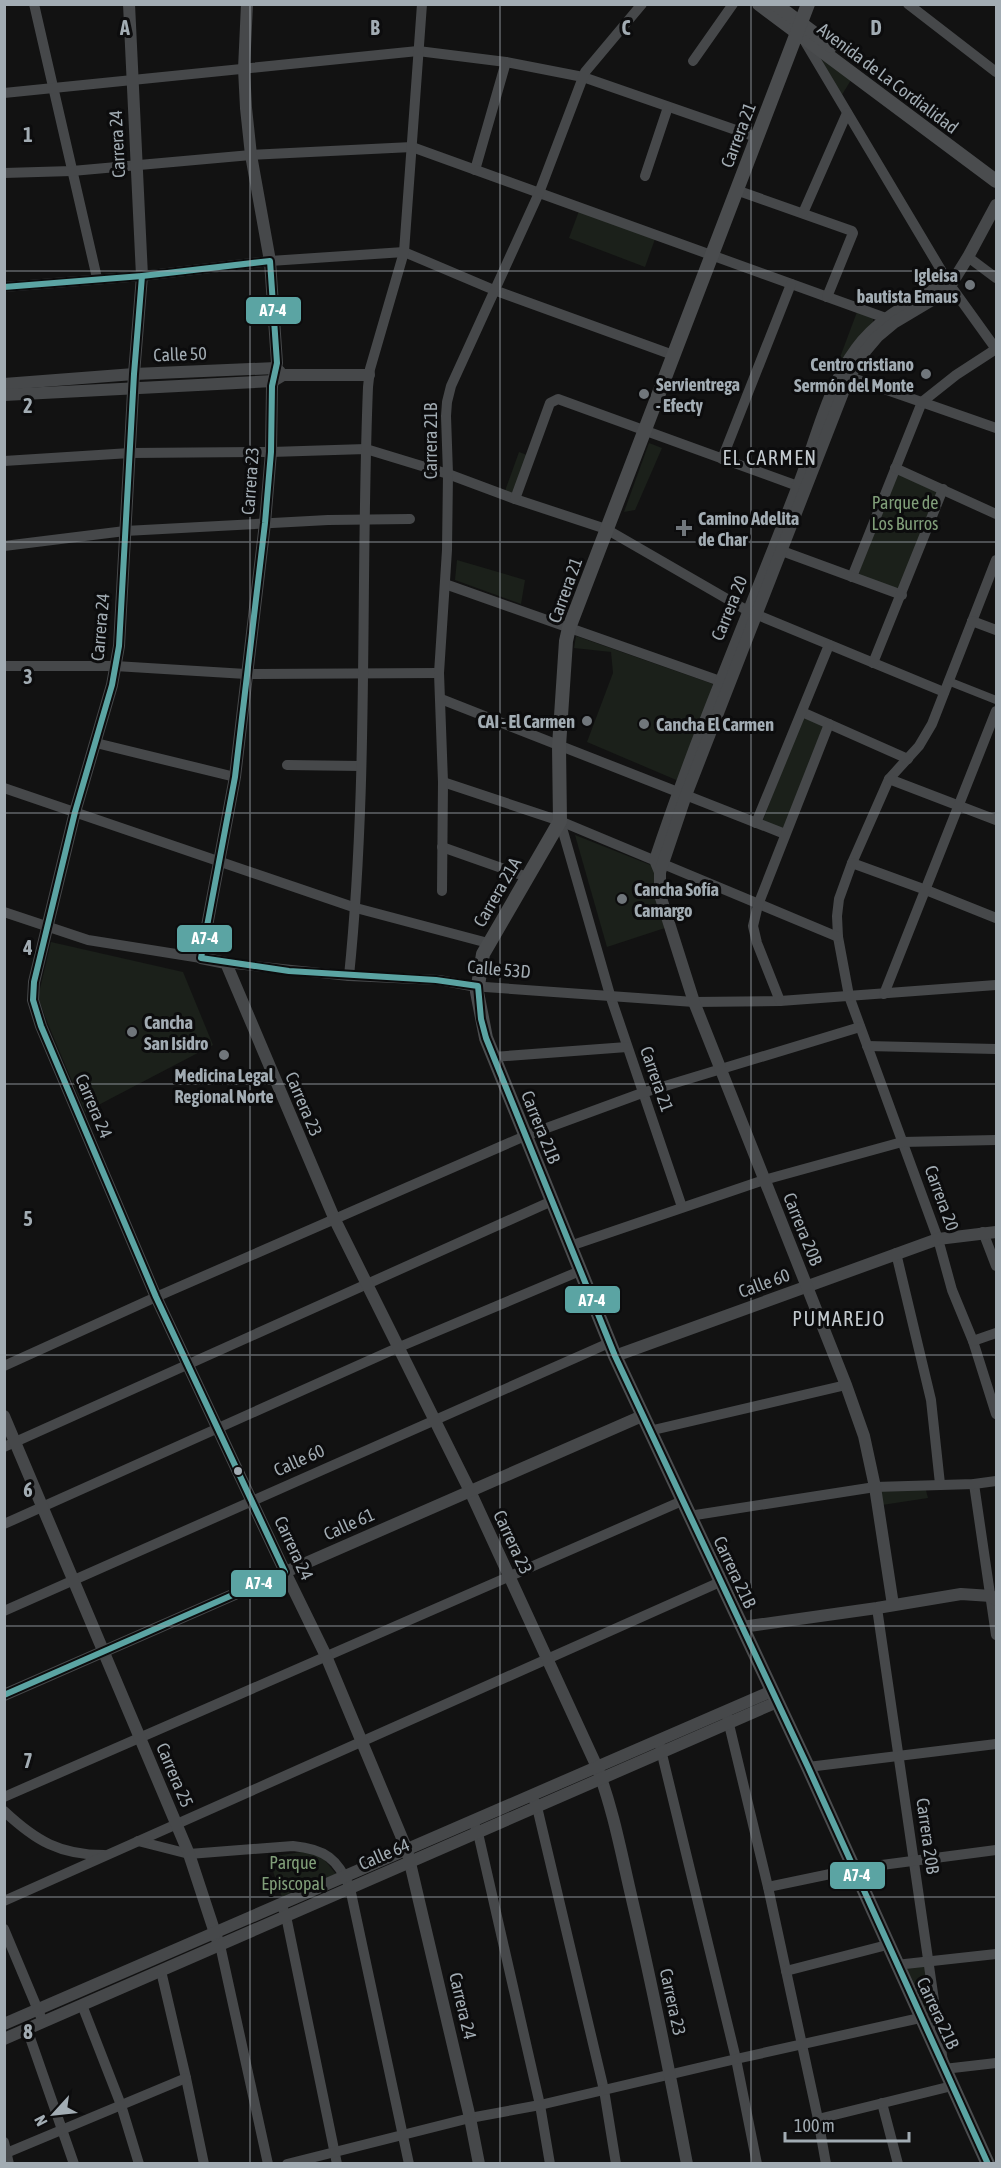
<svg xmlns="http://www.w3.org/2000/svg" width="1001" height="2168" font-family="'Asap Condensed',sans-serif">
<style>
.green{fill:#1b201a}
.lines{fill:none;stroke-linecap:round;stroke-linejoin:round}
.pedestrian{stroke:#46484a;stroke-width:8}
.minor{stroke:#46484a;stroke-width:10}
.tertiary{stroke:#46484a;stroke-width:12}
.secondary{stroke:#4a4c4e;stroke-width:14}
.bus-1-casing{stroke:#0c0c0d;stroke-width:10}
.bus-1{stroke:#5ba4a3;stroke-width:6}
.grid{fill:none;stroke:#a2acb3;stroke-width:1.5;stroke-opacity:0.55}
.poi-dot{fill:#70767b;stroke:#0c0c0d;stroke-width:2}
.bus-dot{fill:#a2acb3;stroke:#0c0c0d;stroke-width:2}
.labels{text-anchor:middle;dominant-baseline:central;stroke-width:6;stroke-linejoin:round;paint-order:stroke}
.street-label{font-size:18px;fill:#a2acb3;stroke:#0c0c0d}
.poi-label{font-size:18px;font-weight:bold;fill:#a2acb3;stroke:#0c0c0d;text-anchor:start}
.park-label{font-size:18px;fill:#809e79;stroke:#0c0c0d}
.neighbourhood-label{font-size:20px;letter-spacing:1.5px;fill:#c3cacf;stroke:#0c0c0d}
.grid-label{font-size:20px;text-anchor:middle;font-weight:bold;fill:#a2acb3;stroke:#0c0c0d;stroke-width:6;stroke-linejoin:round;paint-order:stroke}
.line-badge{stroke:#0c0c0d;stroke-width:2}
.badge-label{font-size:16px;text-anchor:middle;font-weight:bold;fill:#fff}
</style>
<rect width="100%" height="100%" fill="#121212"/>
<g class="green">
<path d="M819,55L851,80L840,98Z"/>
<path d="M579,211L655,239L645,267L569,238Z"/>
<path d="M857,312L873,318V326L839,370L836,368Z"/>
<path d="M649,443L662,448L635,510L624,512Z"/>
<path d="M519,452L527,455L513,494L505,491Z"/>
<path d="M897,473L937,492L897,596L856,580Z"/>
<path d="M457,560L525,580L521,604L455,580Z"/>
<path d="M576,636L713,684L681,782L587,742L613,673L611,652L574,648Z"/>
<path d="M803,717L824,725L783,830L763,820Z"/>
<path d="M575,835L658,868L665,928L607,947Z"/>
<path d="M51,942L183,972L213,1045L85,1112L48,1024L38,997Z"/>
<path d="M925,1487L928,1498L882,1505L880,1489Z"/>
<path d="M308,1851L323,1858L336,1874L282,1897L268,1857Z"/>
<path d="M926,1963L938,2042L902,1967Z"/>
</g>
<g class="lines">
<path class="pedestrian" d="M948,681L996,700"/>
<g class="minor">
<path d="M34,4L97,278"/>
<path d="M908,4L996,72"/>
<path d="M804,40L950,285L996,349L956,375L922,402L852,577"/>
<path d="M693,61L733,4"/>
<path d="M4,93L418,51L506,62L583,77L756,137"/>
<path d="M475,170L506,62"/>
<path d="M4,173L72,171L251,155L412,147L894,321"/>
<path d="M645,176L668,107"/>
<path d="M736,190L852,231L853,233L827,297"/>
<path d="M803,213L847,113"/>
<path d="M968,257L996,278"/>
<path d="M4,287L142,276L270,261L404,252L494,290L673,355"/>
<path d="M844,375L996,428"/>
<path d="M722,459L791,284"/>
<path d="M4,461L130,453L271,452L366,449L448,474L515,499L606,529L748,611L944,692"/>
<path d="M895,468L996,514"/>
<path d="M515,499L550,403L558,399L806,489"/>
<path d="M4,546L125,531L328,520L410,519"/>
<path d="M782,551L902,595"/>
<path d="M996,560L932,724L919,746L889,779L852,863L839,899L837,916L838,937L849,996L938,1239L952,1290L973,1341L996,1414"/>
<path d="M445,584L720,681"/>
<path d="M972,621L996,630"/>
<path d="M873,663L943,489"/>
<path d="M4,666H115L246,674L439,673"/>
<path d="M441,699L785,834"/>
<path d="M802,712L908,759"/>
<path d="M96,743L235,777"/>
<path d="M287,765L361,766"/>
<path d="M889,779L996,820"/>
<path d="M443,782L560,821L838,937"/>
<path d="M4,788L356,908L488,943"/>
<path d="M560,821L610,995L682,1207"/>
<path d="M756,823L829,645"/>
<path d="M442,847L527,877"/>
<path d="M852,863L926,890L996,918"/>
<path d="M442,891L443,782L439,673L447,550L448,474L446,416L447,402L451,386L539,193L585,72L642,4"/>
<path d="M4,912L88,940L201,958"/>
<path d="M226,963L349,976L439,980L471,986L694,1002L780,1001L996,985"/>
<path d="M349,976C369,781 360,583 368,387L370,369L404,252L422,4"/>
<path d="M884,994L996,711"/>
<path d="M780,1001L757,943L753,926L758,905L829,724"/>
<path d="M867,1046L996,1049"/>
<path d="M493,1057L627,1047"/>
<path d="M983,1232L996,1266"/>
<path d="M570,1246L764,1180L902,1142L996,1140"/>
<path d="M896,1253L931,1400L940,1484"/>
<path d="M973,1341L996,1333"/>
<path d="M4,1366L156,1297L525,1136L642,1093L860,1027"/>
<path d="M649,1431L846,1385"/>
<path d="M4,1447L552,1201"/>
<path d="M974,1484L996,1635"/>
<path d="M689,1516L875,1487L974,1484L996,1481"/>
<path d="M4,1524L397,1348L580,1271"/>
<path d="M877,1608L944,2069L996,2063"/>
<path d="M4,1611L609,1343"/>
<path d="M727,1716L768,1887L818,2119L826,2164"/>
<path d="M660,1746L736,2059L757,2164"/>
<path d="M808,1767L996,1744"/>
<path d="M532,1796L537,1807L604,2090L616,2164"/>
<path d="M4,1797L682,1501"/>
<path d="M4,1811C36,1841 60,1855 104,1855"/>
<path d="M473,1821L478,1833L540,2105L550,2164"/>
<path d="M138,1841L189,1854L293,1846C325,1849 338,1859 350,1888L409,2164"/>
<path d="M768,1887L859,1868L996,1850"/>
<path d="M4,1901L720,1582"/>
<path d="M281,1904L286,1916L337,2164"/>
<path d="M4,1929L43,2022"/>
<path d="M220,1945L268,2164"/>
<path d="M896,1965L996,1954"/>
<path d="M161,1971L186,2078L204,2164"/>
<path d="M786,1971L887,1945"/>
<path d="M82,2005L121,2105L139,2164"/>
<path d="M27,2029L74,2164"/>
<path d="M882,2103L898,2164"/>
<path d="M818,2119L952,2086"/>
<path d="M4,2142L9,2164"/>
<path d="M4,2154L186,2078"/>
<path d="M287,2164L470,2118L540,2105L736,2059L920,2018"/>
</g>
<g class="tertiary">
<path d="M129,4L142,276L134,374L119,646L112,685L75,812L34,982L33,1000L41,1026L156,1297L285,1572L326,1656L407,1850L470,2118L479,2164"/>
<path d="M247,4L244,69L246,108L251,155L270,261L277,363L272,386L271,452L265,523L235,777L201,958L226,963L335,1220L470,1491L597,1767C613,1809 621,1852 631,1895C652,1984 670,2074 687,2164"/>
<path d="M4,384L134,374L276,368L280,372"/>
<path d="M4,395L273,381L283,375H369"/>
<path d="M660,872L655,860C697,733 750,611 798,486C816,441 827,388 856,349C878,318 911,303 943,284L950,285"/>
<path d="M615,1356L938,1239L996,1232"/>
<path d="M4,1416L189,1854L217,1939"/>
<path d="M893,1605L875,1487L864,1436L846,1385L694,1002L661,898L660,887V872L686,795L849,377L866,350L877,337L895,322L947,291L968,257L996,205"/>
<path d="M742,1627L877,1608L961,1594L991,1596L996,1600"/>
<path d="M4,1695L642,1416"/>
<path d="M4,2024L772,1691"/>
<path d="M4,2039L777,1702"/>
</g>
<g class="secondary">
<path d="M759,4L996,181"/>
<path d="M775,4L831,46"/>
<path d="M808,4L569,628L566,641L559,746L560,821L483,954L477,992L486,1038L615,1356L808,1767L988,2164"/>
</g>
<g class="bus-1-casing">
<g id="bus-1">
<path d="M4,287L142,276L270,261L277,363L272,386L271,452L265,523L235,777L201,958L289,971L436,980L478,986L481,1019L486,1038L615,1356L808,1767L988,2164"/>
<path d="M4,1695L285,1572L156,1297L41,1026L33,1000L34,982L75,812L112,685L119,646L134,374L142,276"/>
</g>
</g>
<use href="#bus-1" class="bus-1"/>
</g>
<path class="grid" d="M250,4V2164M500,4V2164M751,4V2164M4,271H996M4,542H996M4,813H996M4,1084H996M4,1355H996M4,1626H996M4,1897H996"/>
<g class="poi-dot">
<circle cx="970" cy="285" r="6"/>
<circle cx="926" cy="374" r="6"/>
<circle cx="644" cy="394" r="6"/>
<path d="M681 519h6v6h6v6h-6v6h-6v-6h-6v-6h6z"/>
<circle cx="587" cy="721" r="6"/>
<circle cx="644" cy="724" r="6"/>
<circle cx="622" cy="899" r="6"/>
<circle cx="132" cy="1032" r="6"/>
<circle cx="224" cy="1055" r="6"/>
</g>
<circle class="bus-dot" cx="238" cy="1471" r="5"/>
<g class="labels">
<g class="street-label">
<text transform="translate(888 78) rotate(37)">Avenida de La Cordialidad</text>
<text transform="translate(738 135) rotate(-69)">Carrera 21</text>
<text transform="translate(117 144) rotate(-93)">Carrera 24</text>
<text transform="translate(180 354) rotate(-2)">Calle 50</text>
<text transform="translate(430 441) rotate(-90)">Carrera 21B</text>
<text transform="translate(250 481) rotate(-86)">Carrera 23</text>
<text transform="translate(565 590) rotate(-70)">Carrera 21</text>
<text transform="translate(729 608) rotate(-68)">Carrera 20</text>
<text transform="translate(100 627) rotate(-85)">Carrera 24</text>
<text transform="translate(497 892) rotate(-60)">Carrera 21A</text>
<text transform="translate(499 969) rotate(5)">Calle 53D</text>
<text transform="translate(657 1079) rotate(71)">Carrera 21</text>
<text transform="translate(304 1104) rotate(67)">Carrera 23</text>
<text transform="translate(94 1106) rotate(67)">Carrera 24</text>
<text transform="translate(541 1127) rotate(68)">Carrera 21B</text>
<text transform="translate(942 1198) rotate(70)">Carrera 20</text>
<text transform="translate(803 1229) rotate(68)">Carrera 20B</text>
<text transform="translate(764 1283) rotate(-20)">Calle 60</text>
<text transform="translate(299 1460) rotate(-24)">Calle 60</text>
<text transform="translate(349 1524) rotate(-24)">Calle 61</text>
<text transform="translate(513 1542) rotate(65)">Carrera 23</text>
<text transform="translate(294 1548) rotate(65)">Carrera 24</text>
<text transform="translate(735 1572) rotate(65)">Carrera 21B</text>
<text transform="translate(175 1775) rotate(67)">Carrera 25</text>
<text transform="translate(928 1836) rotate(82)">Carrera 20B</text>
<text transform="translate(384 1854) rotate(-23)">Calle 64</text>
<text transform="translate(673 2002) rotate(78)">Carrera 23</text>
<text transform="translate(463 2006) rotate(77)">Carrera 24</text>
<text transform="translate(938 2013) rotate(65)">Carrera 21B</text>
</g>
<g class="poi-label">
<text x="958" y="275" text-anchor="end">Igleisa<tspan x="958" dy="21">bautista Emaus</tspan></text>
<text x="914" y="364" text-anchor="end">Centro cristiano<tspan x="914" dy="21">Sermón del Monte</tspan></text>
<text x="656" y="384">Servientrega<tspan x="656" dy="21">- Efecty</tspan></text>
<text x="698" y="518">Camino Adelita<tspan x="698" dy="21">de Char</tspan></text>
<text x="575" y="721" text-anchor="end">CAI - El Carmen</text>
<text x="656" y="724">Cancha El Carmen</text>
<text x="634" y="889">Cancha Sofía<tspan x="634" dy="21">Camargo</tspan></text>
<text x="144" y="1022">Cancha<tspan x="144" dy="21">San Isidro</tspan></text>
<text x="224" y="1075" text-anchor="middle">Medicina Legal<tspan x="224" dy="21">Regional Norte</tspan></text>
</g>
<g class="park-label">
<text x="905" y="502">Parque de<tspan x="905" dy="21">Los Burros</tspan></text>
<text x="293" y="1862">Parque<tspan x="293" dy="21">Episcopal</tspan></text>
</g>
<g class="neighbourhood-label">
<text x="770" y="457">EL CARMEN</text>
<text x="839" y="1318">PUMAREJO</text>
</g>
</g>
<g class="grid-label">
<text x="125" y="35">A</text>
<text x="375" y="35">B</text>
<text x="626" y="35">C</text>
<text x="876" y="35">D</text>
<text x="28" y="142">1</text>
<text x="28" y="413">2</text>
<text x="28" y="684">3</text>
<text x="28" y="955">4</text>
<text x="28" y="1226">5</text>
<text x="28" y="1497">6</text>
<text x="28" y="1768">7</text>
<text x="28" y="2039">8</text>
</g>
<g class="line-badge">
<rect x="245" y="296" width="57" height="29" rx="6" fill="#5ba4a3"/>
<rect x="176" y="924" width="57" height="29" rx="6" fill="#5ba4a3"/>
<rect x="564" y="1285" width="57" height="29" rx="6" fill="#5ba4a3"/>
<rect x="230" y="1569" width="57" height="29" rx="6" fill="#5ba4a3"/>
<rect x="829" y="1861" width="57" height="29" rx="6" fill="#5ba4a3"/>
</g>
<g class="badge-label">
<text x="273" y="316">A7-4</text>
<text x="205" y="944">A7-4</text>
<text x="592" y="1306">A7-4</text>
<text x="259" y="1589">A7-4</text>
<text x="857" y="1881">A7-4</text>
</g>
<rect width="1001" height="2168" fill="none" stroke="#a2acb3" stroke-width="12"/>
<g transform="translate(54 2114) rotate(243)" stroke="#0c0c0d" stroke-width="4.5" paint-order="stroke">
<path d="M0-4.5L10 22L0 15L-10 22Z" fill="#a2acb3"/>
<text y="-9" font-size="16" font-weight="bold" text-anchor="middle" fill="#a2acb3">N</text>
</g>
<path d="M785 2132v9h124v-9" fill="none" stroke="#a2acb3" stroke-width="3"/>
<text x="794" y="2132" font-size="18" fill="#a2acb3" stroke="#0c0c0d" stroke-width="4.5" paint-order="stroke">100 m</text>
</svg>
